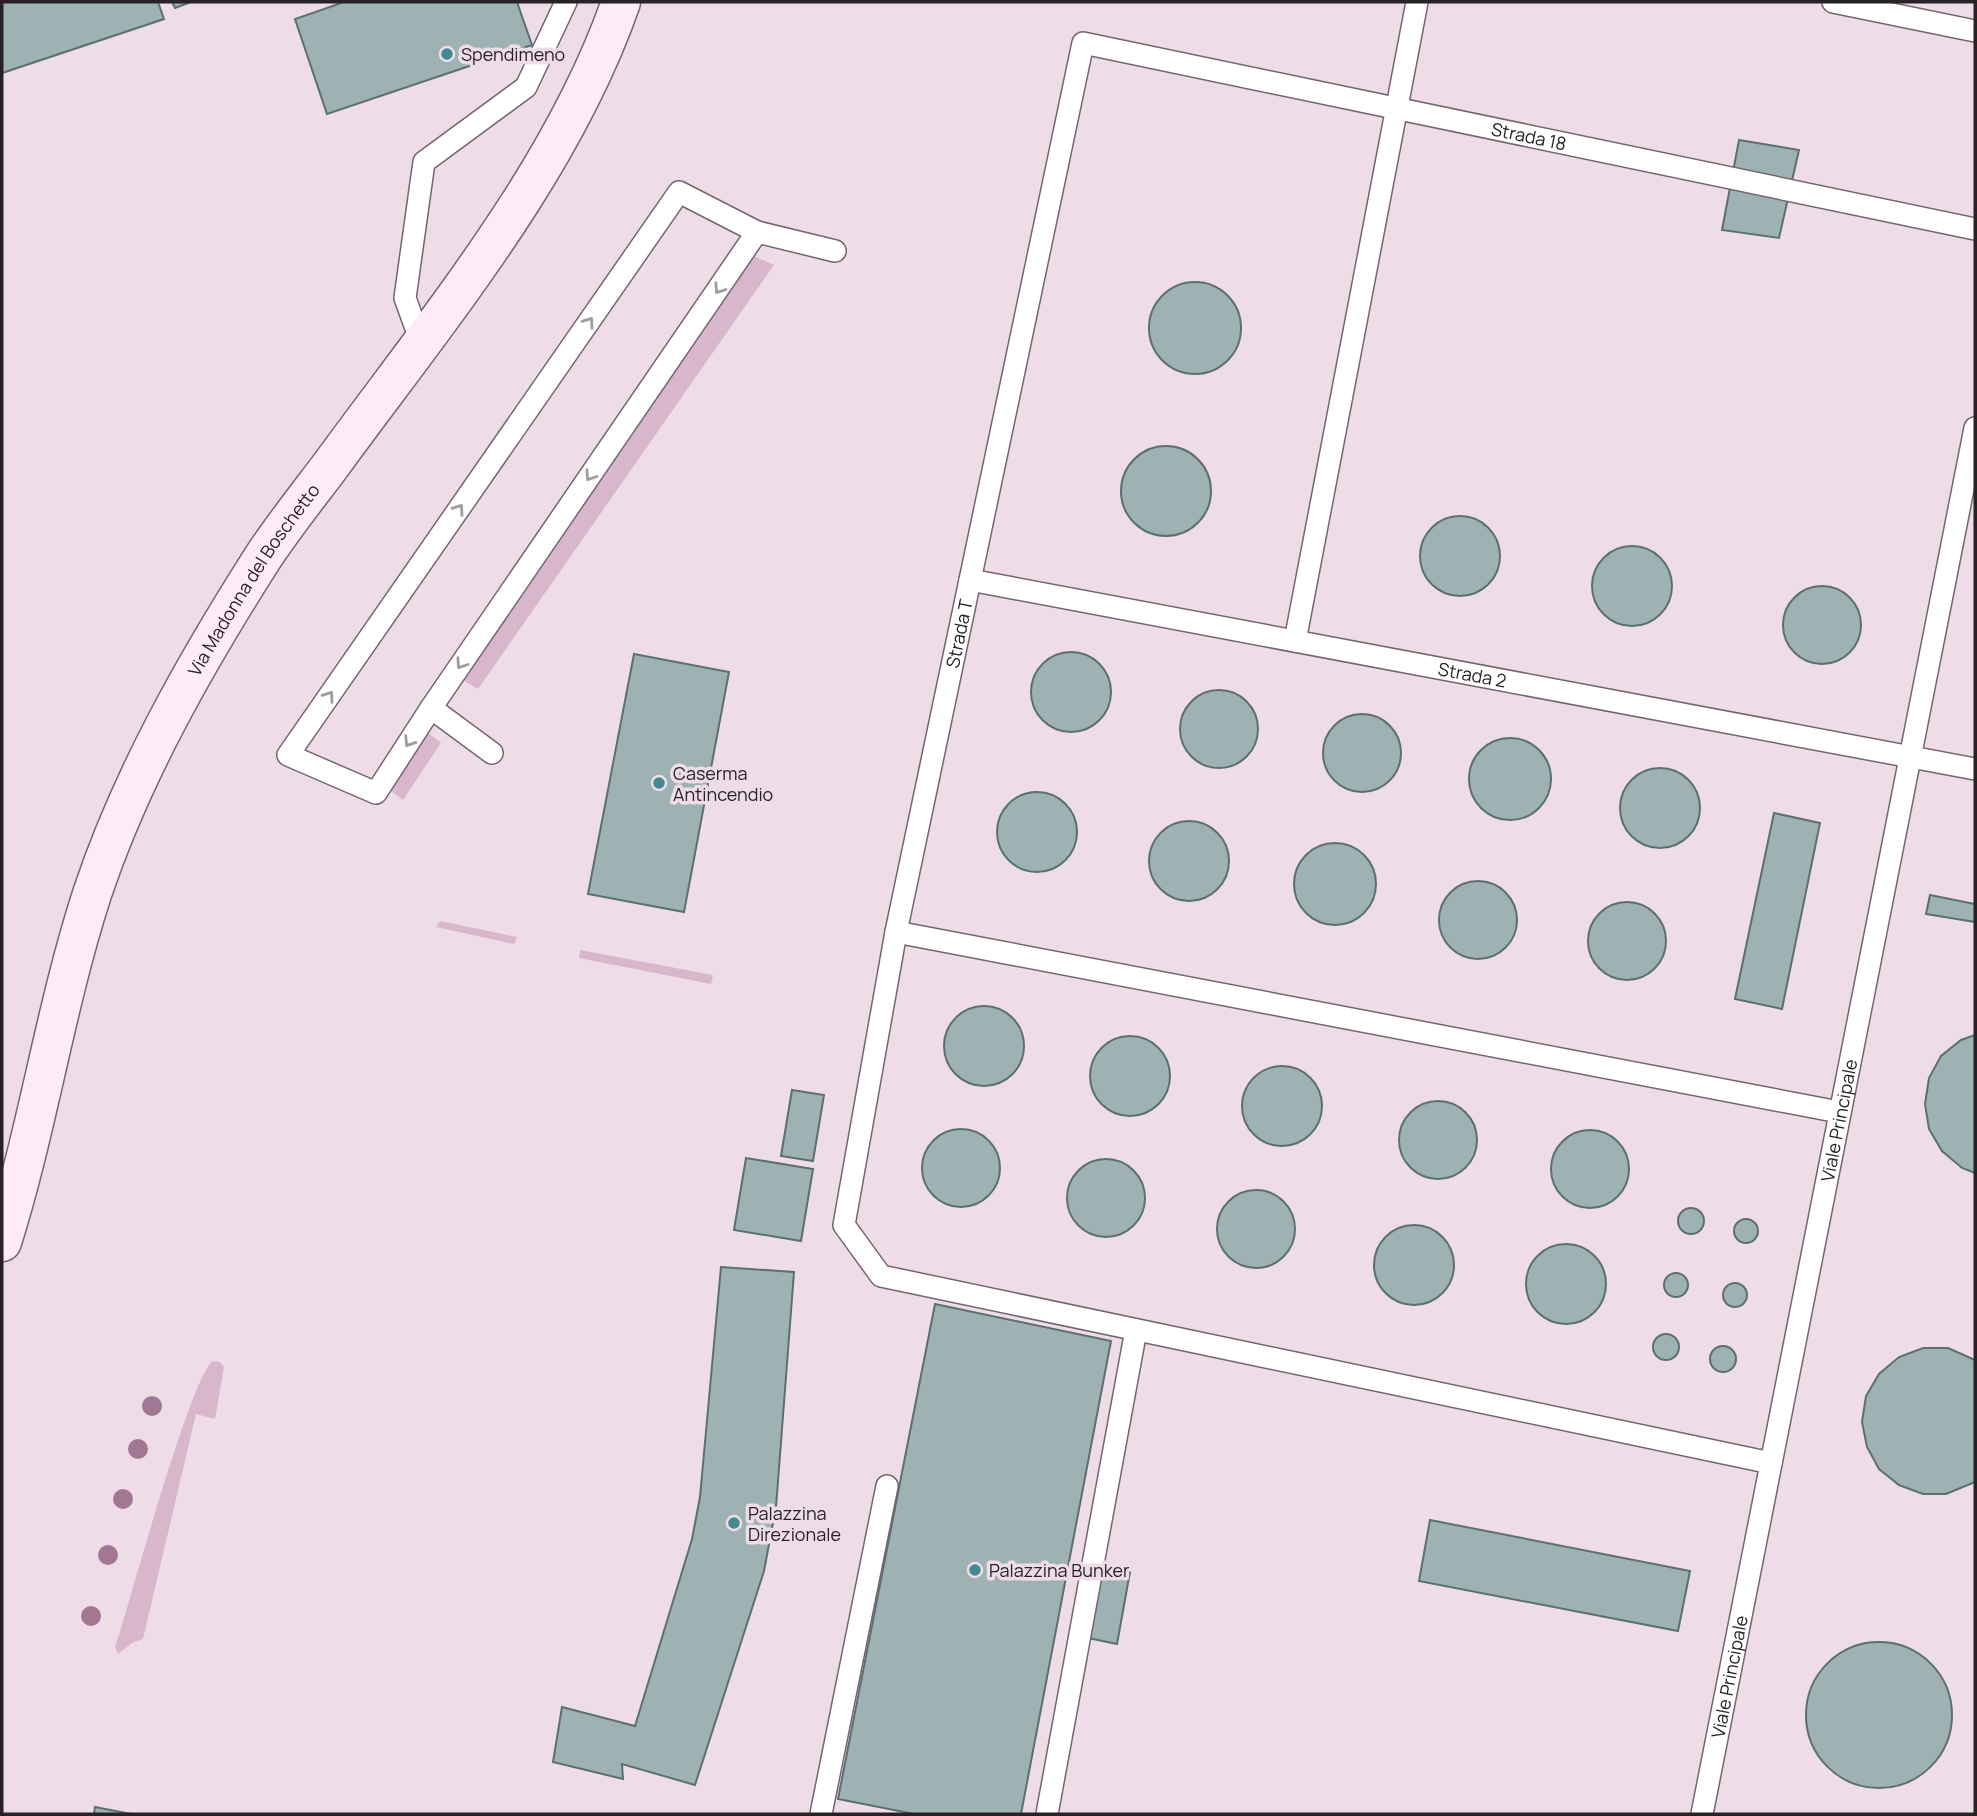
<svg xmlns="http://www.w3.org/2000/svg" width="1977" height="1816" font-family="Manrope,sans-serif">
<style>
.green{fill:#d8b7cc}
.building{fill:#9eb2b4;stroke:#5c6f71;stroke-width:2}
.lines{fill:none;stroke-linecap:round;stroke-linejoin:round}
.service-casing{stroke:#74656e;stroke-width:24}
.secondary-casing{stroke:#74656e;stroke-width:41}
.service{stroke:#fff;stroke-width:21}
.secondary{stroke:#ffebf8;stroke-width:38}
.tree{fill:#a17794}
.oneway{stroke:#9e9c9d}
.poi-dot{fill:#428991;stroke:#eedde7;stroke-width:2.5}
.labels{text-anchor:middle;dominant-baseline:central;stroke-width:7;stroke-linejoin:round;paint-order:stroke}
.poi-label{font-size:18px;fill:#282226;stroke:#eedde7;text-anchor:start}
.street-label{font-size:18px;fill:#282226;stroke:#eedde7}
</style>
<rect width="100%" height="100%" fill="#eedde7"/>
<g class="green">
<path d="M754,256L774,265L478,689L463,680Z"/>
<path d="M427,732L441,743L403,800L390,790Z"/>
<path d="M440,921L517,937L514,944L436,927Z"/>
<path d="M580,950L713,975L711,984L579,958Z"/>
<path d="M213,1361L220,1362L224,1367L215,1419L196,1414L143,1639L132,1643L118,1654L115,1647C129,1606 191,1375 213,1361Z"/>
</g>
<g class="building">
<path d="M2,2H158L164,19L2,73Z"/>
<path d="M172,2H191L175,8Z"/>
<path d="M344,2H517L532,45L327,114L295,19Z"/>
<path d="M1739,140L1799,150L1779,238L1722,230Z"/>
<circle cx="1195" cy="328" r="46"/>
<circle cx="1166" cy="491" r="45"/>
<circle cx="1460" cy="556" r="40"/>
<circle cx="1632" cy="586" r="40"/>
<circle cx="1822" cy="625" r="39"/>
<circle cx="1071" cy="692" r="40"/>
<path d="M634,654L729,672L684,912L588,894Z"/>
<circle cx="1219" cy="729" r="39"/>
<circle cx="1362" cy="753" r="39"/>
<circle cx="1510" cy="779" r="41"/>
<circle cx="1660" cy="808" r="40"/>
<circle cx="1037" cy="832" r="40"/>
<path d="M1774,813L1820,823L1782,1009L1735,999Z"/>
<circle cx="1189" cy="861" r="40"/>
<circle cx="1335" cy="884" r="41"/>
<circle cx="1478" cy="920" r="39"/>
<path d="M1930,895L1975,904V922L1926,914Z"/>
<circle cx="1627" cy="941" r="39"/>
<circle cx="984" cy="1046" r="40"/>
<path d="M1975,1035V1173L1962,1168L1942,1151L1929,1129L1925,1104L1929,1078L1941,1056L1961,1040Z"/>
<circle cx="1130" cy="1076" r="40"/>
<circle cx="1282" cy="1106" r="40"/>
<path d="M792,1090L824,1095L813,1161L781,1156Z"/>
<circle cx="1438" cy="1140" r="39"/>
<circle cx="961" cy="1168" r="39"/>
<circle cx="1590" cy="1169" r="39"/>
<path d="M746,1158L813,1169L801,1241L734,1230Z"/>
<circle cx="1106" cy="1198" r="39"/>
<circle cx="1256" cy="1229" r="39"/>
<circle cx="1691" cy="1221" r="13"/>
<circle cx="1746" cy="1231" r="12"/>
<circle cx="1414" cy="1265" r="40"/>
<circle cx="1566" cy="1284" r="40"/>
<path d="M721,1267L794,1272L776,1507L764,1571L695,1785L622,1764L623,1779L553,1762L562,1707L635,1726L692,1539L700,1497Z"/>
<circle cx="1676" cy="1285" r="12"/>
<circle cx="1735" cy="1295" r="12"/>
<path d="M935,1304L1111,1341L1021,1814H914L838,1799Z"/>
<circle cx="1666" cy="1347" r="13"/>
<circle cx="1723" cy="1359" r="13"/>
<path d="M1923,1348H1948L1975,1360V1482L1946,1494H1923L1899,1485L1879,1469L1867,1447L1862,1422L1866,1396L1879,1374L1899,1357Z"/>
<path d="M1430,1520L1690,1571L1678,1631L1419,1581Z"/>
<path d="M1101,1567L1130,1572L1117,1644L1088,1638Z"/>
<circle cx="1879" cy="1715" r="73"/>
<path d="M95,1807L131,1814H94Z"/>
</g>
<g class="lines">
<g class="service-casing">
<g id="service">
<path d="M1833,2L1975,31"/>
<path d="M421,342L405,298L424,162L526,87L566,2"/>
<path id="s1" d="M970,580L1975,769"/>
<path d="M1295,641L1417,2"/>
<path d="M431,708L757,232"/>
<path d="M492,753L431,708L376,793L288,755L679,192L757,232L835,251"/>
<path d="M896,932L1839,1112"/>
<path id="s2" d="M1771,1463L881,1276L844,1225L896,932L1083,43L1975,229"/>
<path d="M821,1814L887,1486"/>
<path d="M1047,1814L1136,1330"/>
<path id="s3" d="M1702,1814L1975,428"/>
</g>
</g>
<g class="secondary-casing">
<g id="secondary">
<path id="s4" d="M2,1242C38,1128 55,1008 92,894C131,777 194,666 260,562C281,529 307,497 331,465C436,321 562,172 621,2"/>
</g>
</g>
<use href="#service" class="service"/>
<use href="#secondary" class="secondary"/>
</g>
<g class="tree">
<circle cx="152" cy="1406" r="10"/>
<circle cx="138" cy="1449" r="10"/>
<circle cx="123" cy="1499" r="10"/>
<circle cx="108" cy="1555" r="10"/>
<circle cx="91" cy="1616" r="10"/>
</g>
<defs><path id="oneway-chevron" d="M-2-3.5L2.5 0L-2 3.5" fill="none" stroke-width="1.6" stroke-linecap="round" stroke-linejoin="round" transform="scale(1.75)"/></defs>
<g class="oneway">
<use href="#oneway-chevron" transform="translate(719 289) rotate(124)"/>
<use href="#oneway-chevron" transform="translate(589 322) rotate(-55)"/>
<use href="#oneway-chevron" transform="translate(590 476) rotate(124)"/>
<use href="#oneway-chevron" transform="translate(459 509) rotate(-55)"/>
<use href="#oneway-chevron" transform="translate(461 664) rotate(124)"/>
<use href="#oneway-chevron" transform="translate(329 696) rotate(-55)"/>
<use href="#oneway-chevron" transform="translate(409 742) rotate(123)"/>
</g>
<g class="poi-dot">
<circle cx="447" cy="54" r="7"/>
<circle cx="659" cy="783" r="7"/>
<circle cx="734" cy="1523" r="7"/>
<circle cx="975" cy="1570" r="7"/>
</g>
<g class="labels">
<g class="poi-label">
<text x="461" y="54">Spendimeno</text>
<text x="673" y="773">Caserma<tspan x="673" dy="21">Antincendio</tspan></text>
<text x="748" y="1513">Palazzina<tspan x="748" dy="21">Direzionale</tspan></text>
<text x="989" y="1570">Palazzina Bunker</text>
</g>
<g class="street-label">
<text stroke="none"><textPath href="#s2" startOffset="2634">Strada 18</textPath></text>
<text stroke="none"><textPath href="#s4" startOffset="714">Via Madonna del Boschetto</textPath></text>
<text stroke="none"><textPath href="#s2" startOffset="1575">Strada T</textPath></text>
<text stroke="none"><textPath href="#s1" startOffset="511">Strada 2</textPath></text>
<text stroke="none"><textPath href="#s3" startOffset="707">Viale Principale</textPath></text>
<text stroke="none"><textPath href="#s3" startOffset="140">Viale Principale</textPath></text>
</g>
</g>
<rect width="1977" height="1816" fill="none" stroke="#282226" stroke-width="7"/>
</svg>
